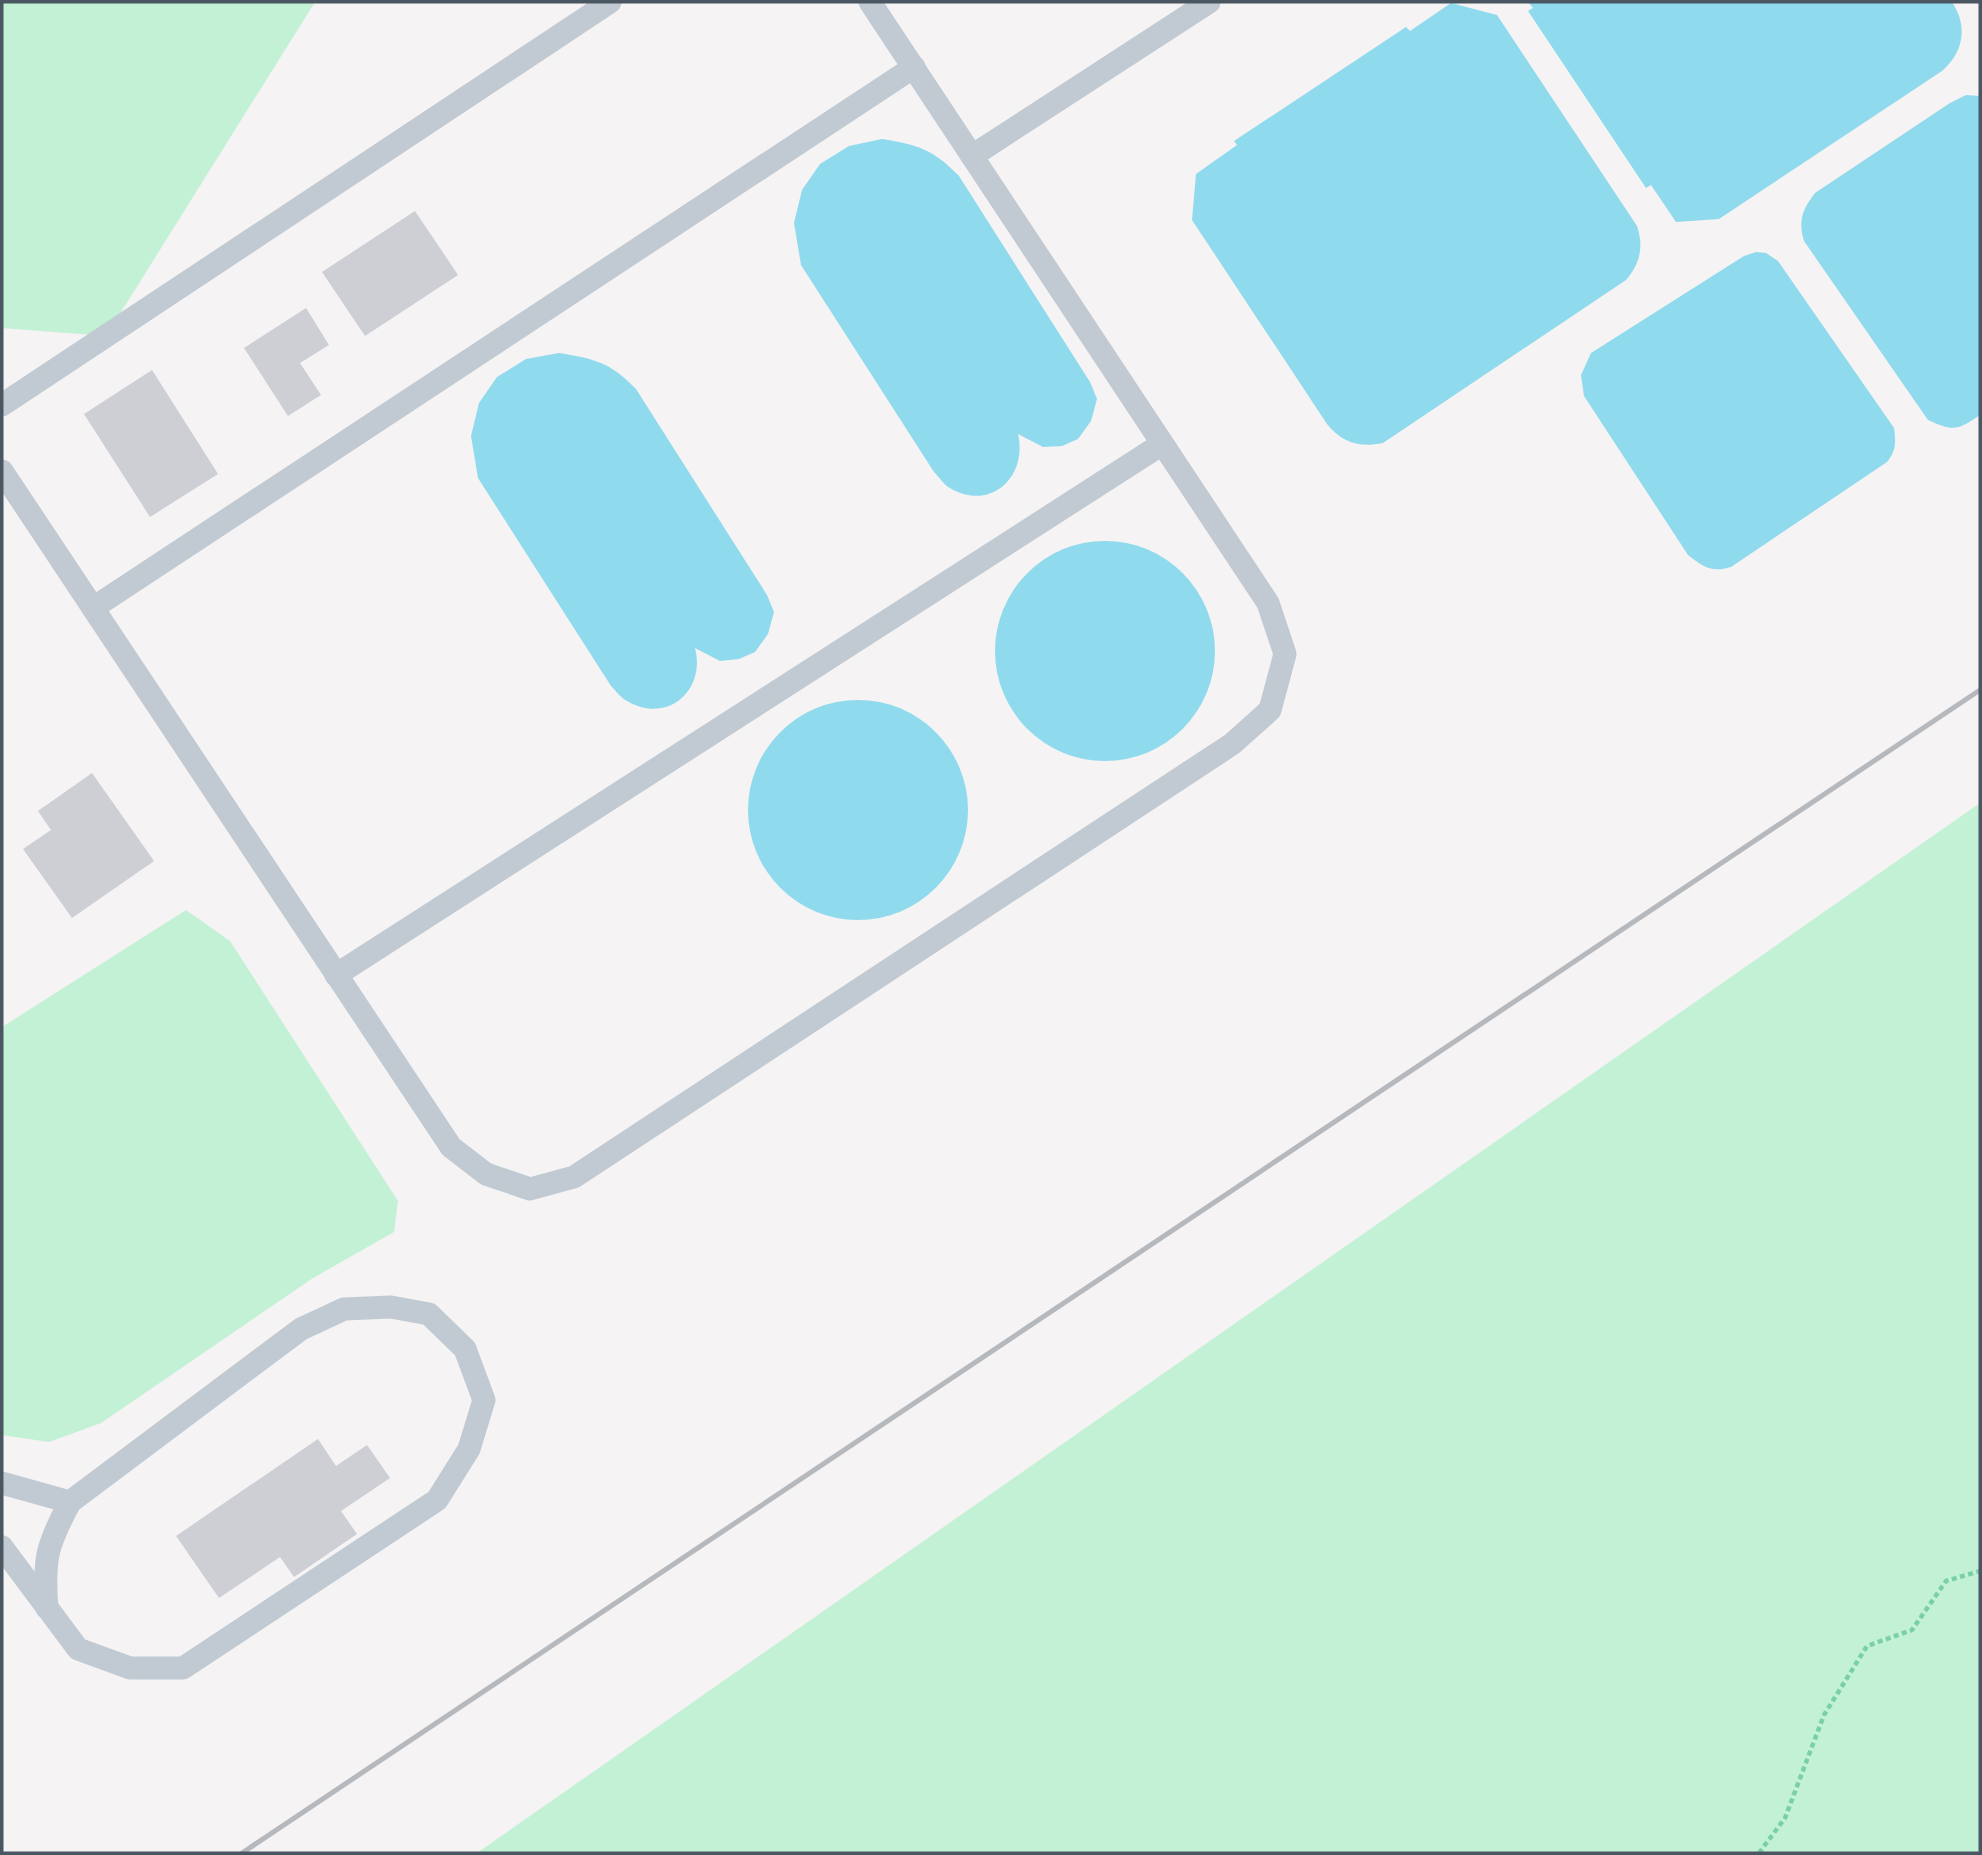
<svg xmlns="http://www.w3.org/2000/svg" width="1982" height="1855" font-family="Montserrat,sans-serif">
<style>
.green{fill:#c3f1d5}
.water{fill:#90daee}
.building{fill:#cdcfd5}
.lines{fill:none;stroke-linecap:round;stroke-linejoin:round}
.path{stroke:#7ad0a6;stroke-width:4.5;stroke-dasharray:5 3.5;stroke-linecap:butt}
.service{stroke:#c1cad2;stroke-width:23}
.rail{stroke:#b5b8bd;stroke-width:5}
</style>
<rect width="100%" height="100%" fill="#f5f3f3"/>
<g class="green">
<path d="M2,2H315L106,336L2,328Z"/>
<path d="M1980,803V1853H477Z"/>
<path d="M186,910L230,941L398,1201L394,1232L313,1278L101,1423L49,1442L2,1435V1027Z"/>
</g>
<g class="water">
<path d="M1528,2H1952C1968,26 1964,52 1942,71L1719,219L1676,222L1651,185L1646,188L1528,11L1533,8Z"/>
<path d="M1451,3L1497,15L1637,226C1644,247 1640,264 1626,280L1383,443C1360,448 1342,443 1327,424L1192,220L1196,174L1237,145L1234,141L1406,27L1410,31Z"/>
<path d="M1966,95L1980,96V415C1958,430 1954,432 1928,420L1804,241C1798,221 1802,210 1815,193L1950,103Z"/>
<path d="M882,139C918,145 933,149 959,176L1090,382L1097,399L1091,421L1078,439L1062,446L1043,447L1018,434C1028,477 990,512 950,488C944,485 939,477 934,472L801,265L794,223L802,190L820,164L849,146Z"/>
<path d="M1756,252L1766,253L1778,261L1894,428C1896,443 1896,451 1887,462L1731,567C1711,573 1704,567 1688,555L1584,396L1581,375L1591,353L1744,256Z"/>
<path d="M559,353C595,359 610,362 636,389L767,595L774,612L768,634L755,652L739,659L720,661L695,648C706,690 668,725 627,701C621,698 616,691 611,686L478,478L471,436L479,403L497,377L526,359Z"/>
<circle cx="1105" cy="651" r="110"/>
<circle cx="858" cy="810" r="110"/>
</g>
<g class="building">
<path d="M415,211L458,275L365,336L322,272Z"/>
<path d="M306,308L329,345L300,363L321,395L288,416L244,348Z"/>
<path d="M152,370L218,474L150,517L84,414Z"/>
<path d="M92,773L154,861L72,918L23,849L51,830L38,811Z"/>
<path d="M318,1439L336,1466L367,1445L390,1478L341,1511L357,1534L294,1577L280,1557L219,1598L176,1536Z"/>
</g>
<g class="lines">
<path class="path" d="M1759,1853L1785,1818L1824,1715L1867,1646L1912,1630L1946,1581L1980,1571"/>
<g class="service">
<path d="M972,156L1209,2"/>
<path d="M2,405L610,2"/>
<path d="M2,471L451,1147L486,1174L530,1189L574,1177L1232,744L1270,710L1285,654L1268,603L870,2"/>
<path d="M93,608L914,67"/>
<path d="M336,975L1162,444"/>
<path d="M2,1483L70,1502"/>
<path d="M2,1547L78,1649L130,1668H183L437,1500L469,1449L484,1400L465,1349L429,1314L391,1307L344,1309L301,1329L70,1502C47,1545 43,1559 47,1608"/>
</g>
<path class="rail" d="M242,1853L1980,690"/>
</g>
<rect width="1982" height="1855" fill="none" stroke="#4a5661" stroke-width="7"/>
</svg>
